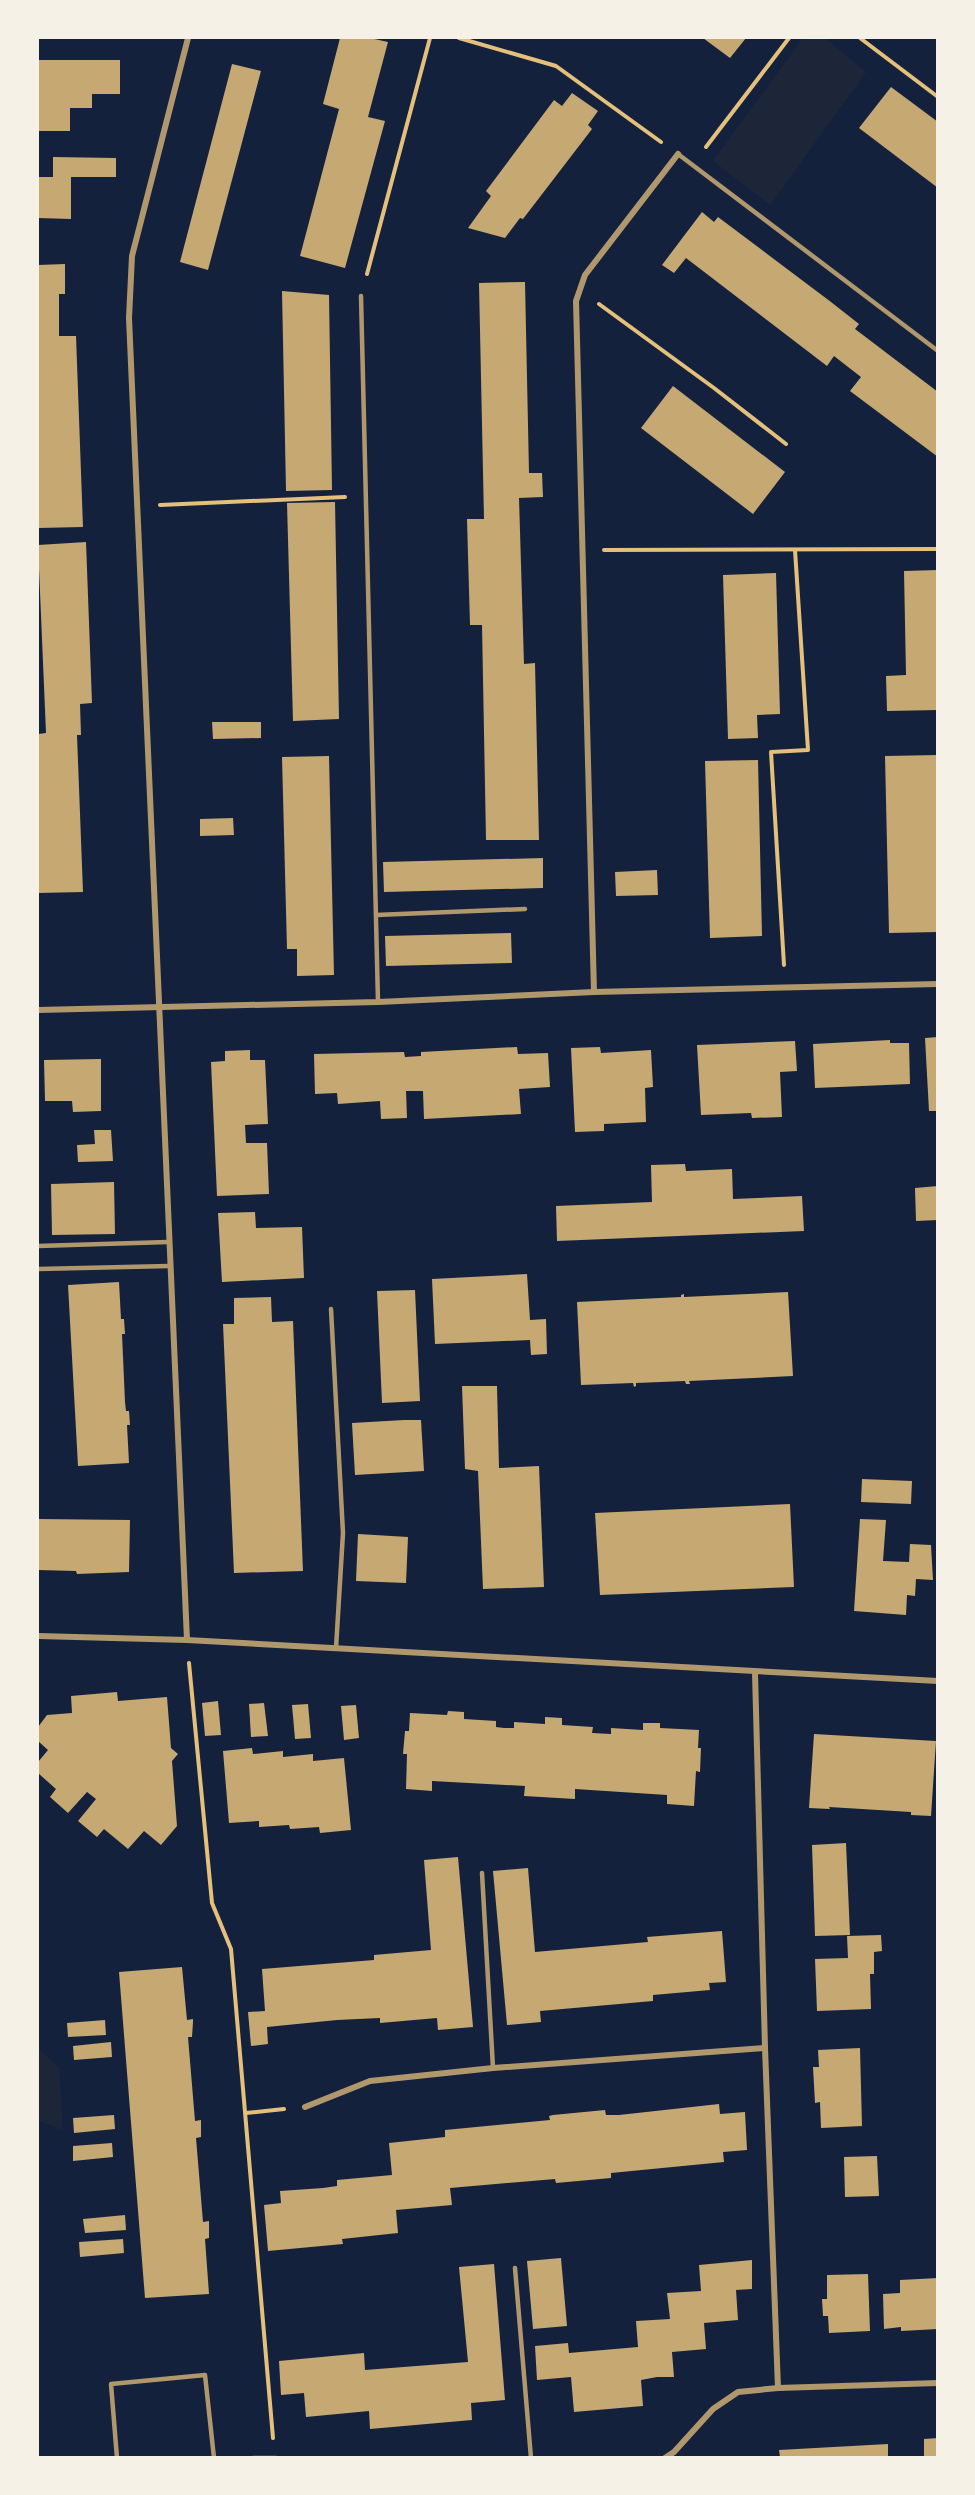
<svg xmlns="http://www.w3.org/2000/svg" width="975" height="2495" font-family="Raleway,sans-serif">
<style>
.green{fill:#1d2539}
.building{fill:#c6a872}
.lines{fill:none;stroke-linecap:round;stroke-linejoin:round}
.path{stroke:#e5c07b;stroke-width:4}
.service{stroke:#b1986c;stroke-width:4.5}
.minor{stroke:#b1986c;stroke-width:6}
</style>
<rect width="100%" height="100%" fill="#14213d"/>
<g class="green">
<path d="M803,38H825L866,72L770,205L713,161Z"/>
<path d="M38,2048L59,2068L63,2130L38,2121Z"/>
</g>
<g class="building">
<path d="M340,38H370L388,42L368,117L385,121L345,268L300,256L339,109L323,104Z"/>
<path d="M703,38H746L730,58Z"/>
<path d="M38,60H120V94H92V108H70V131H38Z"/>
<path d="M232,64L261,71L208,270L180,262Z"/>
<path d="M891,87L938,122V188L859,128Z"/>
<path d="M572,93L598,111L588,125L592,129L523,219L520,218L505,238L468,228L491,196L486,191L554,100L562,106Z"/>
<path d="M53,157L116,158V177H71V219L38,218V177H53Z"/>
<path d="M702,212L714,222L718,217L831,302L859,324L855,329L938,392V457L850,391L861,377L834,356L827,366L686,258L674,273L662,265Z"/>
<path d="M65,264V294H59V336H76L83,527L38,528V265Z"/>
<path d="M525,282L529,473H542L543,497L519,498L524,664L535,663L539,840H486L482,625H470L468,555L467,519H484L479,283Z"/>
<path d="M282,291L329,295L332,490L286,491Z"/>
<path d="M673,386L785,472L753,514L641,428Z"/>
<path d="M335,502L339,719L293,721L287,503Z"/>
<path d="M86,542L92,703L80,704L81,735H77L83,892L38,893V734L46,733L38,545Z"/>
<path d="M938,570V710L887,711L886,676L906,675L904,571Z"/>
<path d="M776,573L780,714L757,715L758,738L728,739L723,575Z"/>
<path d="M212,722H261V738L213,739Z"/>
<path d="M938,755V932L889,933L885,756Z"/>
<path d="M329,756L334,975L297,976V949H287L282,757Z"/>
<path d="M758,760L762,936L710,938L705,761Z"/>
<path d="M233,818L234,835L200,836V819Z"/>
<path d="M543,858V888L384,892L383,862Z"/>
<path d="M657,870L658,895L616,896L615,872Z"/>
<path d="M511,933L512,963L386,966L385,936Z"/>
<path d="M938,1037V1111H929L925,1038Z"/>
<path d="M890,1040V1043H909L910,1084L815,1088L813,1044Z"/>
<path d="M795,1041L797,1071L780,1072L782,1117L752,1118L751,1113L701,1115L697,1045Z"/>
<path d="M517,1047L518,1054L548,1053L550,1087L519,1089L521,1114L424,1119L423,1091H406L407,1118L381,1119L380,1101L338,1104L337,1093L315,1094L314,1054L404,1052L405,1057L421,1056V1052Z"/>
<path d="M600,1047L601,1053L651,1050L653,1087L645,1088L646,1122L604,1124V1131L575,1132L571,1048Z"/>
<path d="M250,1050V1060H265L268,1124L245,1125L246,1143H267L269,1194L217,1196L211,1062L225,1061V1051Z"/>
<path d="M101,1059V1111L73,1112L72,1101H45L44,1060Z"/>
<path d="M94,1130H111L113,1161L78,1162L77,1145L95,1144Z"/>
<path d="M685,1164L686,1171L732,1169L733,1199L802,1196L804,1231L557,1241L556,1206L652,1202L651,1165Z"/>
<path d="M114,1182L115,1234L52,1235L51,1184Z"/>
<path d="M938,1186V1220L916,1221L915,1188Z"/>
<path d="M255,1212L256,1228L302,1227L304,1278L222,1282L218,1213Z"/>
<path d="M527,1274L530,1320L546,1319L547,1354L531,1355L530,1340L435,1344L432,1279Z"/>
<path d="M119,1282L121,1319H124L125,1334H122L125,1402L126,1411H129L130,1425H127L129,1463L78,1466L68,1285Z"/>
<path d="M415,1290L420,1401L382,1403L377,1291Z"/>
<path d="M788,1292L793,1376L689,1381L690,1384H686L685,1381L636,1383V1386L634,1387L633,1383L581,1385L577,1302L681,1297V1295L684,1294V1297Z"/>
<path d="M271,1297L272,1322L293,1321L303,1571L234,1573L223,1324H234V1298Z"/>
<path d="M462,1386H497L499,1468L539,1466L544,1587L483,1589L478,1471L465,1469Z"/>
<path d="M404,1420H421L424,1471L355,1475L352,1423Z"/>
<path d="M862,1479L912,1481L911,1504L861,1502Z"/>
<path d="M790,1504L794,1587L600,1595L595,1513Z"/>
<path d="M38,1519L130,1520L129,1572L77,1574L76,1571L38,1570Z"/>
<path d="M860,1519L886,1520L883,1561L909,1562L910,1544L931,1545L933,1580L916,1579L915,1596L907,1595L906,1615L854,1611Z"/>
<path d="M358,1534L408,1537L406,1583L356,1581Z"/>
<path d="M117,1692L118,1701L167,1697L171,1748L178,1754L172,1761L177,1826L161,1845L144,1831L128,1849L104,1829L97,1837L78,1821L96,1799L87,1792L68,1813L50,1797L56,1789L38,1773V1762L48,1750L38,1741V1727L47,1715L72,1713L71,1696Z"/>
<path d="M218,1701L221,1735L205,1736L202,1703Z"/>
<path d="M264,1703L268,1736L251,1737L249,1704Z"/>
<path d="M308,1704L311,1738L295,1739L292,1705Z"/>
<path d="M356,1705L359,1738L344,1740L341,1706Z"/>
<path d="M448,1711L464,1712V1719L496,1721V1727L504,1728H514V1722L545,1724V1717L562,1718V1725L593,1727L592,1733L611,1734V1728L643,1730V1723H660V1728L699,1730L698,1748H701L700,1772L696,1771L694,1806L667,1804V1795L575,1789V1799L524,1796L525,1786L432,1781V1791L406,1789L407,1754H403L405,1731H409L410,1713L447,1715Z"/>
<path d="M814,1734L936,1741L931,1816L911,1815V1812L829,1807L830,1809L809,1808Z"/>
<path d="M252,1748L253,1754L283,1751V1757L313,1754V1761L344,1758L351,1830L320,1833L319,1827L290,1829L289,1825L259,1827V1821L229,1823L223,1751Z"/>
<path d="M846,1843L850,1935L815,1936L812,1845Z"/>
<path d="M458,1857L473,2027L438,2030L437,2018L380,2023V2018L337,2020L267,2027L268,2044L251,2046L248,2012L265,2011L262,1969L374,1960V1955L431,1950L424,1860Z"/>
<path d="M528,1868L535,1952L648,1942L647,1937L722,1931L726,1982L709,1983L710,1990L653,1995V2001L540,2011L541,2022L507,2025L493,1871Z"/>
<path d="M881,1935L882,1951L874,1952V1974H870L871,2009L817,2011L815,1959L848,1958L847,1936Z"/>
<path d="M182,1967L187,2020L193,2019V2022L192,2037H188L195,2121L201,2120V2137L196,2138L203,2222L209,2221V2238L205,2239L209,2294L145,2298L119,1972Z"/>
<path d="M105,2020L106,2035L68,2037L67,2023Z"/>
<path d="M111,2042L112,2057L74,2060L73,2046Z"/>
<path d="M860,2048L862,2126L821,2128L820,2102L815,2103L813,2067H819L818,2050Z"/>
<path d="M719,2104L720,2114L745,2112L747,2150L723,2152L724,2162L611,2173V2178L556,2183L555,2179L450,2188L452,2205L396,2210L398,2233L342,2239L343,2244L268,2251L264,2205L281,2203L280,2191L323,2188L337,2186V2180L392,2175L389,2143L445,2137V2130L550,2120L549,2116L553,2115L605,2110L606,2115H619Z"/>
<path d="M114,2115L115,2129L74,2133L73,2118Z"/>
<path d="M112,2143L113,2157L73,2161V2146Z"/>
<path d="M877,2156L879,2196L845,2197L844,2157Z"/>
<path d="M125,2215L126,2230L85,2233L83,2219Z"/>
<path d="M123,2239L124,2253L80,2257L79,2242Z"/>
<path d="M561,2258L567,2326L533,2329L527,2261Z"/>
<path d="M752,2260V2289L736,2290L738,2320L704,2323L706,2349L672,2352L674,2377H657L641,2380L643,2406L574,2412L571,2377L537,2380L535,2346L568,2343L569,2353L638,2347L636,2321L670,2319L667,2293L701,2291L699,2265Z"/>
<path d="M494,2264L505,2400L471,2403L472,2420L370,2429L369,2411L306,2417L304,2393L281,2395L279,2361L364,2353L365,2370L468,2362L459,2267Z"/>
<path d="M868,2274L870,2331L829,2333L828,2316H823L822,2299H827V2275Z"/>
<path d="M938,2278V2329L901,2331V2327L884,2329L883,2294L900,2293V2280Z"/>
<path d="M938,2438V2457H924V2439Z"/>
<path d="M888,2444V2457H780L779,2450Z"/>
</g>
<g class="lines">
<g class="path">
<path d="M459,38L556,66L661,142"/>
<path d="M860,38L938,97"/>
<path d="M706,147L789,38"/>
<path d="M367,274L430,38"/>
<path d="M599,304L714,388L786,444"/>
<path d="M160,505L345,497"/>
<path d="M604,550L938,549"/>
<path d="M784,965L771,752L808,750L795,550"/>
<path d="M189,1663L212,1903L231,1949L273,2438"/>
<path d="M246,2113L284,2109"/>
</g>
<g class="service">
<path d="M678,154L938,351"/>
<path d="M361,296L378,1002"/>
<path d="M376,915L525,909"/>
<path d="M38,1246L168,1242"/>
<path d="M38,1269L169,1266"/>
<path d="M331,1309L343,1533L336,1648"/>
<path d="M482,1873L493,2068"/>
<path d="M515,2268L531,2458"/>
<path d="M117,2458L111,2384L205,2375L214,2458"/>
<path d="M253,2458H276"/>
</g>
<g class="minor">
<path d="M594,992L576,301L585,275L678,154"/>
<path d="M38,1010L378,1002L594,992L938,984"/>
<path d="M38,1636L187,1640L938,1681"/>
<path d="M187,1640L129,318L132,256L188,38"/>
<path d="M755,1673L765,2048L778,2388"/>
<path d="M305,2107L370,2081L493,2068L765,2048"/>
<path d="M665,2458L674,2452L713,2409L738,2392L778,2388L938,2383"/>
</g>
</g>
<rect width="975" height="2495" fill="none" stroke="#f6f1e7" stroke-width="78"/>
</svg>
